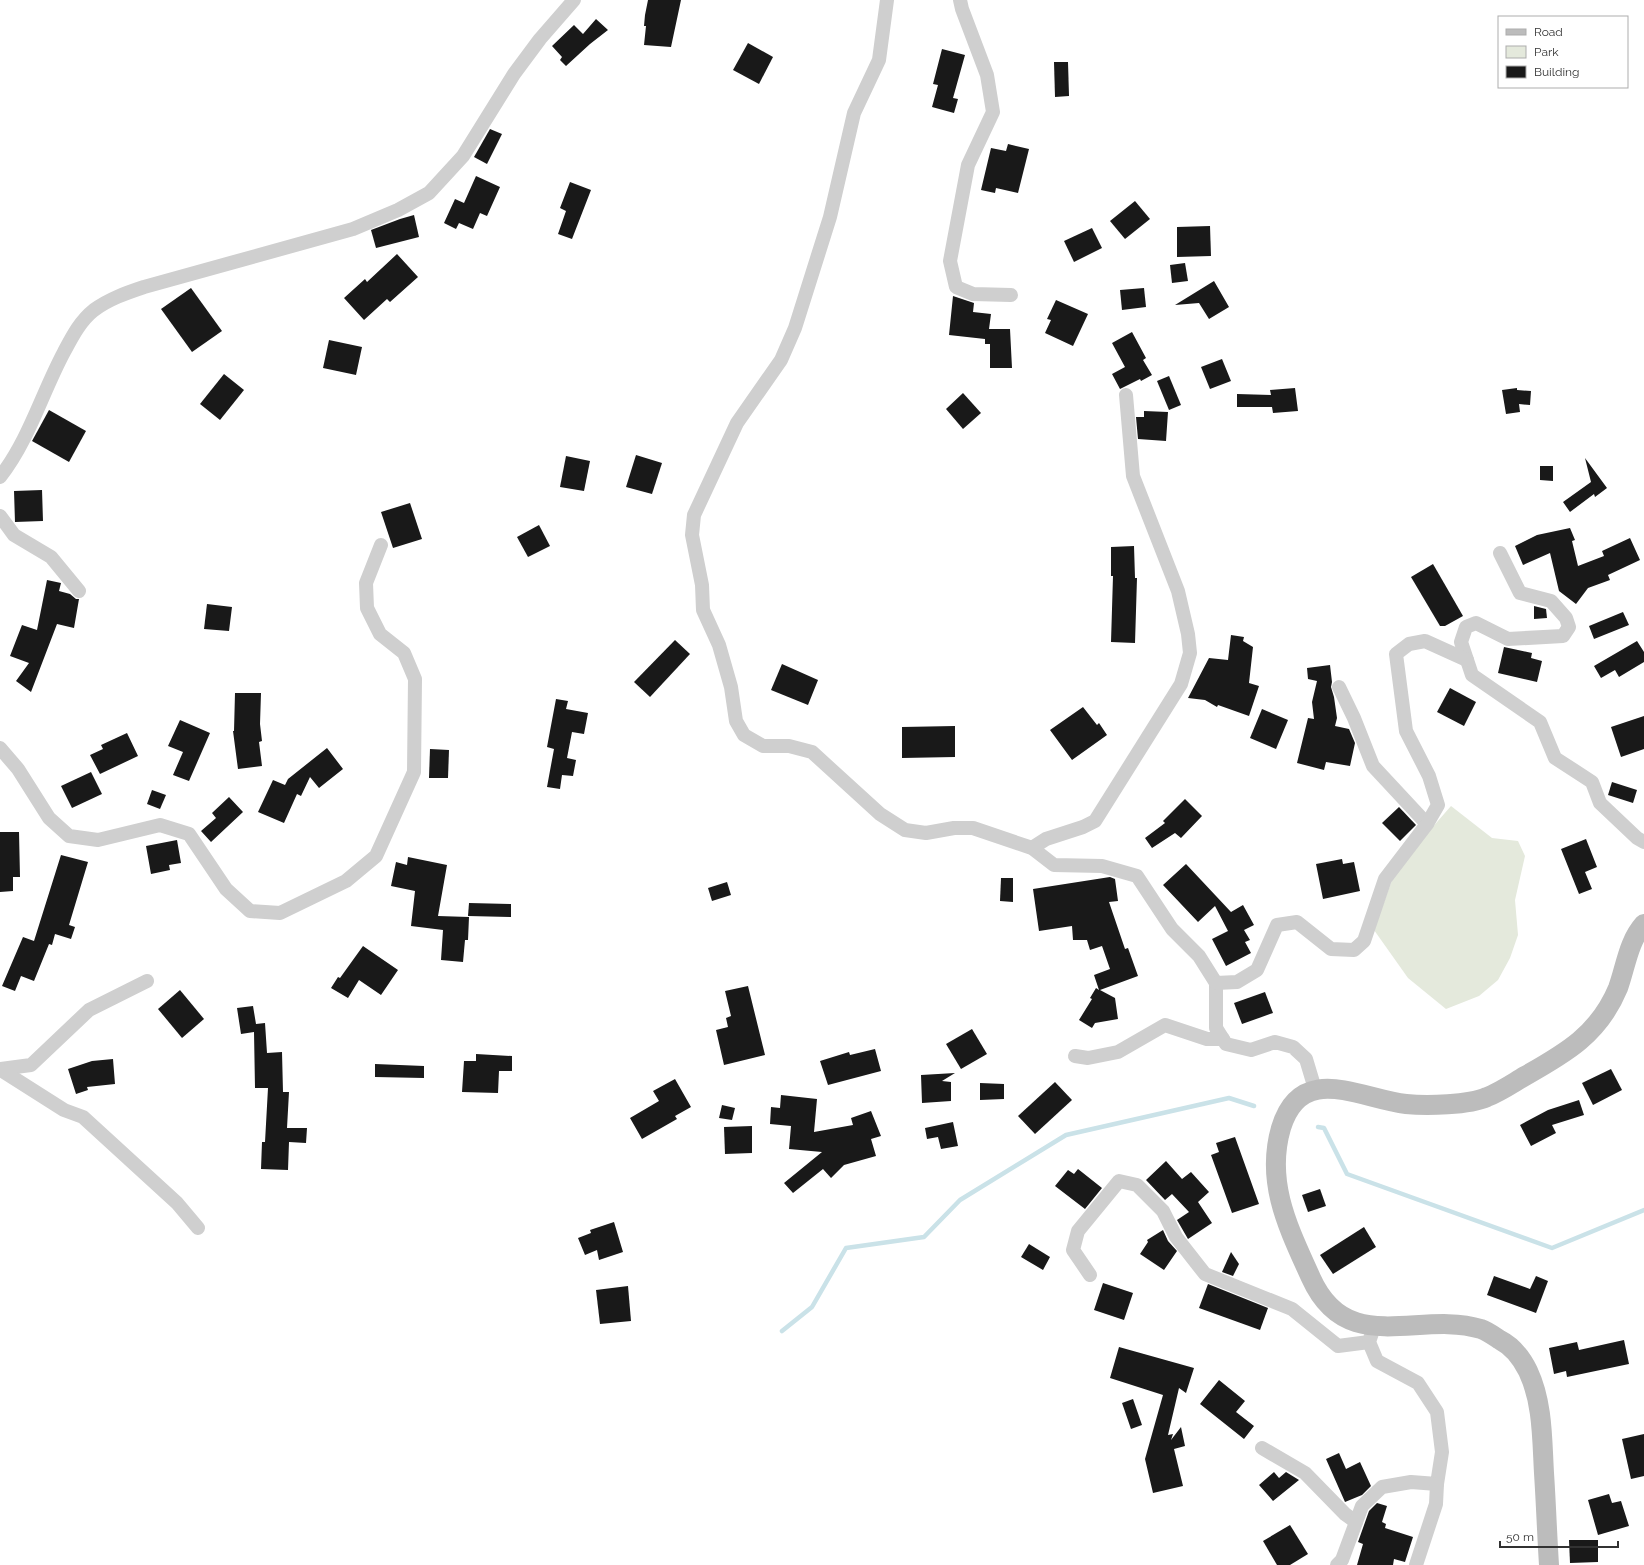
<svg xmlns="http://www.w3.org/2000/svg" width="1644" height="1565" font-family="Raleway,sans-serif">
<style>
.green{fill:#e4e9dc}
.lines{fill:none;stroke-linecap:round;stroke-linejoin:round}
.stream{stroke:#cae2e8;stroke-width:4.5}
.building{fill:#191919}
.minor{stroke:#cfcfcf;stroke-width:14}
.secondary{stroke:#bcbcbc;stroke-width:20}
</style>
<rect width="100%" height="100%" fill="#fff"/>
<path class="green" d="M1451,806L1492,838L1518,841L1525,856L1515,900L1518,935L1510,958L1498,980L1479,996L1446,1009L1408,978L1374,930L1396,869Z"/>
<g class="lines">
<g class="stream">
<path d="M1318,1127L1324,1128L1347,1174L1552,1248L1644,1210"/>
<path d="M782,1331L812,1307L846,1248L924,1237L960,1200L1066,1135L1229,1098L1254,1106"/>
</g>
</g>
<g class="building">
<path d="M648,0H681L671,47L644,45L646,26H644L645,15Z"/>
<path d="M596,19L608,30L590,44L566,66L560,60L562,57L552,46L574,25L583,34Z"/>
<path d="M748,43L773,57L759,84L733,70Z"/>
<path d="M942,49L965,55L953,98L958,99L954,113L932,107L938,85L933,84Z"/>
<path d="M1054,62H1068L1069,96L1055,97Z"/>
<path d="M490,129L502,134L487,164L474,157Z"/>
<path d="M1008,144L1029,149L1018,193L996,188L995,193L981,190L991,148L1006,151Z"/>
<path d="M476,176L500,187L487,216L480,213L473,229L459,223L456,229L444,223L455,199L464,203Z"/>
<path d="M570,182L591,190L572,239L558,234L566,211L560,208Z"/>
<path d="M1135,201L1150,219L1125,239L1110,221Z"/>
<path d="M414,215L419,237L376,248L371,230L400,219Z"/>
<path d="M1210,226L1211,256L1177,257V227Z"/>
<path d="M1092,228L1102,248L1074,262L1064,241Z"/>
<path d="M397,254L418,277L390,302L387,299L364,320L344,298L365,279L367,282Z"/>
<path d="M1185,263L1188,281L1172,283L1170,265Z"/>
<path d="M1214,281L1229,307L1209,319L1199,303L1175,305Z"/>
<path d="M191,288L222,331L192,352L161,309Z"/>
<path d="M1144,288L1146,307L1122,310L1120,290Z"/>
<path d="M953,296L974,303L973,312L991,314L989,329H1010L1012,368H990V344H985V339L949,335Z"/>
<path d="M1056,300L1088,314L1073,346L1045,333L1051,320L1047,319Z"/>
<path d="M1132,332L1146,358L1143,360L1152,375L1141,381L1140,379L1120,389L1112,374L1125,367L1112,343Z"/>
<path d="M329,340L362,347L356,375L323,368Z"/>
<path d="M1222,359L1231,381L1210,389L1201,367Z"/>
<path d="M224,374L244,390L220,420L200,404Z"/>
<path d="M1169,376L1181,405L1169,410L1157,381Z"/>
<path d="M1295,388L1298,411L1273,413L1272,407H1237V394L1271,395L1270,390Z"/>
<path d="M1517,388V390L1531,391L1530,405L1519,404L1520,412L1506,414L1502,390Z"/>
<path d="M963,393L981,413L963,429L946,409Z"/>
<path d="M49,410L86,431L69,462L32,441Z"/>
<path d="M1144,411L1168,412L1166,441L1138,439L1136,417H1144Z"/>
<path d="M636,455L662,463L652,494L626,487Z"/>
<path d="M566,456L590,461L584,491L560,487Z"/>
<path d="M1585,458L1607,488L1595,497L1594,494L1570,512L1563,502L1591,482Z"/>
<path d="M1540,466H1553V481L1540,480Z"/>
<path d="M42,490L43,521L15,522L14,491Z"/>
<path d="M410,503L422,539L393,548L381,512Z"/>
<path d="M539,525L550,546L528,557L517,537Z"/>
<path d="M1570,528L1575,540L1572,541L1578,566L1604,556L1602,551L1630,538L1640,560L1608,575L1610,580L1588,588L1576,604L1559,591L1550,553L1523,565L1515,546L1537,535Z"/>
<path d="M1134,546L1135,578H1137L1135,643L1111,642L1113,576H1111V547Z"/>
<path d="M1433,564L1463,616L1445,626H1440L1411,577Z"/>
<path d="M47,580L61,583L59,591L70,594L76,599H79L74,628L57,624L31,692L16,681L29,663L10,656L22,625L37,630Z"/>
<path d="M207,604L232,607L229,631L204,629Z"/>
<path d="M1534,606L1546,609L1547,618L1534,619Z"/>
<path d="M1623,612L1629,625L1594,639L1589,626Z"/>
<path d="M1231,635L1244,637L1243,641L1253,647L1249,683L1259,686L1249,716L1218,705L1217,707L1205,700L1188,698L1209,658L1228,660Z"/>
<path d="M675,640L690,654L650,697L634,682Z"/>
<path d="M1637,641L1644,652V662L1619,677L1615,670L1601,678L1594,666Z"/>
<path d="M1504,647L1532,653L1531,658L1542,661L1537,682L1498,673Z"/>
<path d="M782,664L818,680L808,705L771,690Z"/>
<path d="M1330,665L1332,682L1331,687L1334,697L1337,718L1335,726L1349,729L1355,743L1350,766L1326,762L1324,770L1297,763L1308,718L1314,719L1312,702L1317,681L1308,679L1307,668Z"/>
<path d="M1450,688L1476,702L1464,726L1437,712Z"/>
<path d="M235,693H261L260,724L262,741L259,742L262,766L238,769L233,731H234Z"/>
<path d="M556,699L568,701L566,709L588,713L584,734L572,732L567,758L576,760L573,776L562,775L560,789L547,787L554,749L547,747Z"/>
<path d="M1083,707L1097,725L1099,723L1107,735L1072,760L1050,730Z"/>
<path d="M1262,709L1288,720L1276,749L1250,738Z"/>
<path d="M1644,716V749L1621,757L1611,727Z"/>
<path d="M180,720L210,733L189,781L173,775L183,752L168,746Z"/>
<path d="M955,726V757L902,758V727Z"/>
<path d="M127,733L138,756L100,774L90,755L103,749L101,745Z"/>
<path d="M327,748L343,769L319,788L310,777L301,796L297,794L284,823L258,812L273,780L285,785L288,779Z"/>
<path d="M430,749L449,750L448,778H429Z"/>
<path d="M91,772L102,794L72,808L61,786Z"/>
<path d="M1612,782L1637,790L1633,803L1608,795Z"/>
<path d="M152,790L166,795L160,809L147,804Z"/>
<path d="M229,797L243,812L211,842L201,831L216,818L212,813Z"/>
<path d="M1185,799L1202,816L1181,838L1175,833L1152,848L1145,838L1165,823L1163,821Z"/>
<path d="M1399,807L1416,825L1400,841L1382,823Z"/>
<path d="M0,832H19L20,877H13V891L0,892Z"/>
<path d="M1586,839L1597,867L1585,872L1592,889L1579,894L1561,849Z"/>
<path d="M177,840L181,863L169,865L170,870L151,874L146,846Z"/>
<path d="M61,855L88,862L69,925L75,927L71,939L55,934L52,945L49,944L34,981L21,976L15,991L2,986L23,937L34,941Z"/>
<path d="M408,857L447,865L438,916L469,917L468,940H465L463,962L441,960L443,930L411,926L415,891L391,886L396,862L407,865Z"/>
<path d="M1342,859L1343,864L1354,862L1360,891L1323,899L1316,864Z"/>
<path d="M1186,864L1231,912L1243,905L1254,925L1244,930L1250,940L1245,942L1251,953L1226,966L1212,939L1228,931L1215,906L1198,922L1163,885Z"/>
<path d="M1110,877L1115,879L1118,901L1109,902L1125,949L1128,948L1138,976L1100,990L1115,998L1118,1019L1095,1023L1092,1028L1079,1020L1092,999L1090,998L1096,988L1099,990L1094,975L1110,969L1102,946L1090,950L1087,940H1073L1072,926L1039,931L1033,889Z"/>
<path d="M1001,878H1013V902L1000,901Z"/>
<path d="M727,882L731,895L712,901L708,888Z"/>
<path d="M469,903L511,904V917L468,916Z"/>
<path d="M363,946L398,970L381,995L359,980L348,998L331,988L338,977L340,978Z"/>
<path d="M748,986L765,1055L724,1065L716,1030L728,1027L726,1018L731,1016L725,991Z"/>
<path d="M180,990L204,1019L182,1038L158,1009Z"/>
<path d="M1265,992L1273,1013L1242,1024L1234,1003Z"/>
<path d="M253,1006L256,1024L265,1023L267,1053L282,1052L283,1092H289L287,1128H307L306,1143L289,1142L288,1170L261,1169L262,1142H265L268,1088H255L254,1032L241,1034L237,1008Z"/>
<path d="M972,1029L987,1054L961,1069L946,1044Z"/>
<path d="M875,1049L881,1071L828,1085L820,1061L849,1052L850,1055Z"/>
<path d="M476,1054L512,1056V1071H499L498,1093L462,1092L464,1061H476Z"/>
<path d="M113,1059L115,1084L87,1087L88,1090L76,1094L68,1069L92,1061Z"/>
<path d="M375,1064L424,1066V1078L375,1077Z"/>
<path d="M1611,1069L1622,1090L1593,1105L1582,1083Z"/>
<path d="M955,1073L942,1081L951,1082V1101L922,1103L921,1075Z"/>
<path d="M675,1079L691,1107L675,1116L677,1119L642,1139L630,1118L659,1101L653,1091Z"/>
<path d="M1055,1082L1072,1100L1035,1134L1018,1116Z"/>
<path d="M980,1083L1004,1084V1099L980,1100Z"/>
<path d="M781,1095L817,1099L814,1132L853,1125L851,1118L871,1111L881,1136L871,1139L876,1156L844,1165L831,1178L823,1169L793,1193L784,1183L822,1152L789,1149L791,1126L770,1124L771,1107L780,1108Z"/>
<path d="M1579,1100L1584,1115L1552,1125L1556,1133L1531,1146L1520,1125L1548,1110Z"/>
<path d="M722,1105L735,1108L732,1120L719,1118Z"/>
<path d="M953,1122L958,1146L941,1149L938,1137L927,1139L925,1128Z"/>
<path d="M752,1126V1153L725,1154L724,1127Z"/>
<path d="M1235,1137L1259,1204L1232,1213L1211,1155L1219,1152L1216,1143Z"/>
<path d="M1166,1161L1182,1179L1191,1172L1209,1192L1198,1202L1212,1223L1188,1239L1177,1220L1189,1212L1172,1194L1165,1200L1146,1180Z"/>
<path d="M1078,1169L1102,1188L1085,1209L1055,1186L1068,1170L1074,1174Z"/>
<path d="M1320,1189L1326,1206L1308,1212L1302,1195Z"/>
<path d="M614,1222L623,1252L599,1260L597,1250L585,1255L578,1238L591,1233L590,1230Z"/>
<path d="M1364,1227L1376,1247L1333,1274L1320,1255Z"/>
<path d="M1163,1230L1168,1241L1177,1251L1164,1270L1140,1254L1148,1242L1147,1240Z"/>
<path d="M1029,1244L1050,1257L1043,1270L1021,1257Z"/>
<path d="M1231,1252L1239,1264L1233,1276L1222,1272Z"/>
<path d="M1494,1276L1530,1289L1536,1276L1548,1281L1536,1313L1487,1295Z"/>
<path d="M1103,1283L1133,1293L1124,1320L1094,1310Z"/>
<path d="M1208,1284L1268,1308L1260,1330L1199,1308Z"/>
<path d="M628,1286L631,1321L600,1324L596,1290Z"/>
<path d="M1624,1340L1629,1364L1567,1377L1566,1371L1554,1374L1549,1348L1577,1342L1579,1350Z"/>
<path d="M1119,1347L1194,1368L1186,1393L1179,1388L1168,1435L1173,1434L1171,1440L1181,1427L1185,1446L1174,1449L1183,1486L1153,1493L1145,1459L1163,1395L1110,1378Z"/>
<path d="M1219,1380L1245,1401L1236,1412L1254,1426L1244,1439L1200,1404Z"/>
<path d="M1133,1399L1142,1425L1131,1429L1122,1403Z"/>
<path d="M1644,1434V1476L1631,1479L1622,1439Z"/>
<path d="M1339,1453L1346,1469L1360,1462L1371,1486L1362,1495L1345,1502L1326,1459Z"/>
<path d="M1274,1472L1279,1478L1286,1472L1299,1480L1273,1501L1259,1485Z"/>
<path d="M1609,1494L1612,1503L1621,1501L1629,1526L1598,1535L1588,1500Z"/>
<path d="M1377,1503L1387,1506L1382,1522L1386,1524L1385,1528L1413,1537L1405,1562L1394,1559L1393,1565H1357L1363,1544L1358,1542L1369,1511Z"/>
<path d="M1290,1525L1308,1554L1290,1565H1277L1263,1541Z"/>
<path d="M1569,1540H1598V1562L1570,1563Z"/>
</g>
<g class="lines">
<g class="minor">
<path d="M887,0L879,60L854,113L830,217L795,328L781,360L737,423L694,515L692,535L702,585L703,610L719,645L731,687L736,721L744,735L763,746H789L812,752L880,814L905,830L926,833L954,828H973L1032,848L1054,865L1102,866L1137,876L1172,929L1199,956L1216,983V1028L1226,1044L1251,1050L1275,1042L1293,1047L1306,1059L1315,1089"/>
<path d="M960,0L962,9L987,75L993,112L968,165L950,261L956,287L973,294L1011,295"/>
<path d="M0,477C29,440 42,393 64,352C72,337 80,321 94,310C109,299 126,293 144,287L353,229L398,210L429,193L463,156L514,74L540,39L574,0"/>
<path d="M0,516L14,535L51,557L79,591"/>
<path d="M1500,553L1520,593L1551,601L1566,618L1569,627L1563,636L1508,639L1476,623L1466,627L1461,642L1472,675L1540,722L1555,758L1592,782L1600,803L1637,838L1644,842"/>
<path d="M1339,687L1354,718L1373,766L1427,824"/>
<path d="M0,748L18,769L49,818L69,836L98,840L160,825L189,834L226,889L250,911L280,913L346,881L376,856L414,772L415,679L404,653L380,634L367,608L366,583L381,545"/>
<path d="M1032,848L1046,839L1083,827L1095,821L1181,684L1190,653L1188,634L1178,591L1133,476L1126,395"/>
<path d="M1216,983L1237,982L1257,970L1277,925L1297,922L1331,949L1354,950L1364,941L1385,879L1427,824L1438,805L1429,776L1406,731L1396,654L1409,644L1425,641L1467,660"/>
<path d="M1075,1056L1088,1058L1118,1052L1165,1025L1207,1039H1223"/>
<path d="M0,1069L31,1065L89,1010L147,981"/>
<path d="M1,1070L64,1110L83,1117L177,1203L198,1228"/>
<path d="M1090,1275L1073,1250L1078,1231L1119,1181L1137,1185L1163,1211L1176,1237L1205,1274L1292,1309L1338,1346L1369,1342"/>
<path d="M1262,1448L1305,1473L1345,1514L1356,1522"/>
<path d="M1337,1565L1342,1560L1362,1506L1382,1487L1411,1482L1437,1484L1442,1452L1437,1412L1418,1383L1377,1361L1369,1342L1372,1333"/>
<path d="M1416,1565L1436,1504L1437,1484"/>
</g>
<path class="secondary" d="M1549,1565C1547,1534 1546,1503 1544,1473C1542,1439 1543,1403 1528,1371C1522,1359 1512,1346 1500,1340C1494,1336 1487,1331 1481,1329C1419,1310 1347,1358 1311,1278C1289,1229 1265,1183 1281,1128C1301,1061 1360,1099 1406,1104C1427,1106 1469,1105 1487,1097C1500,1092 1513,1083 1525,1076C1566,1053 1599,1034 1618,988C1626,966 1628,942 1644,924"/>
</g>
<rect x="1498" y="16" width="130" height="72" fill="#ffffff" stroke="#adadad"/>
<rect x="1506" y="29" width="20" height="6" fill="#bcbcbc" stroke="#adadad"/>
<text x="1534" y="36" font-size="12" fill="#323232">Road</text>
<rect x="1506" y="46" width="20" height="12" fill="#e4e9dc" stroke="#adadad"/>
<text x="1534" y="56" font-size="12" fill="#323232">Park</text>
<rect x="1506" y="66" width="20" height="12" fill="#191919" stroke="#adadad"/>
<text x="1534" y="76" font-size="12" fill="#323232">Building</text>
<path d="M1500 1541v6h118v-6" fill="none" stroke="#323232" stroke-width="2"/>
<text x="1506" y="1541" font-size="12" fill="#323232" stroke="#ffffff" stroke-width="3" paint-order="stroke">50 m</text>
</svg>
